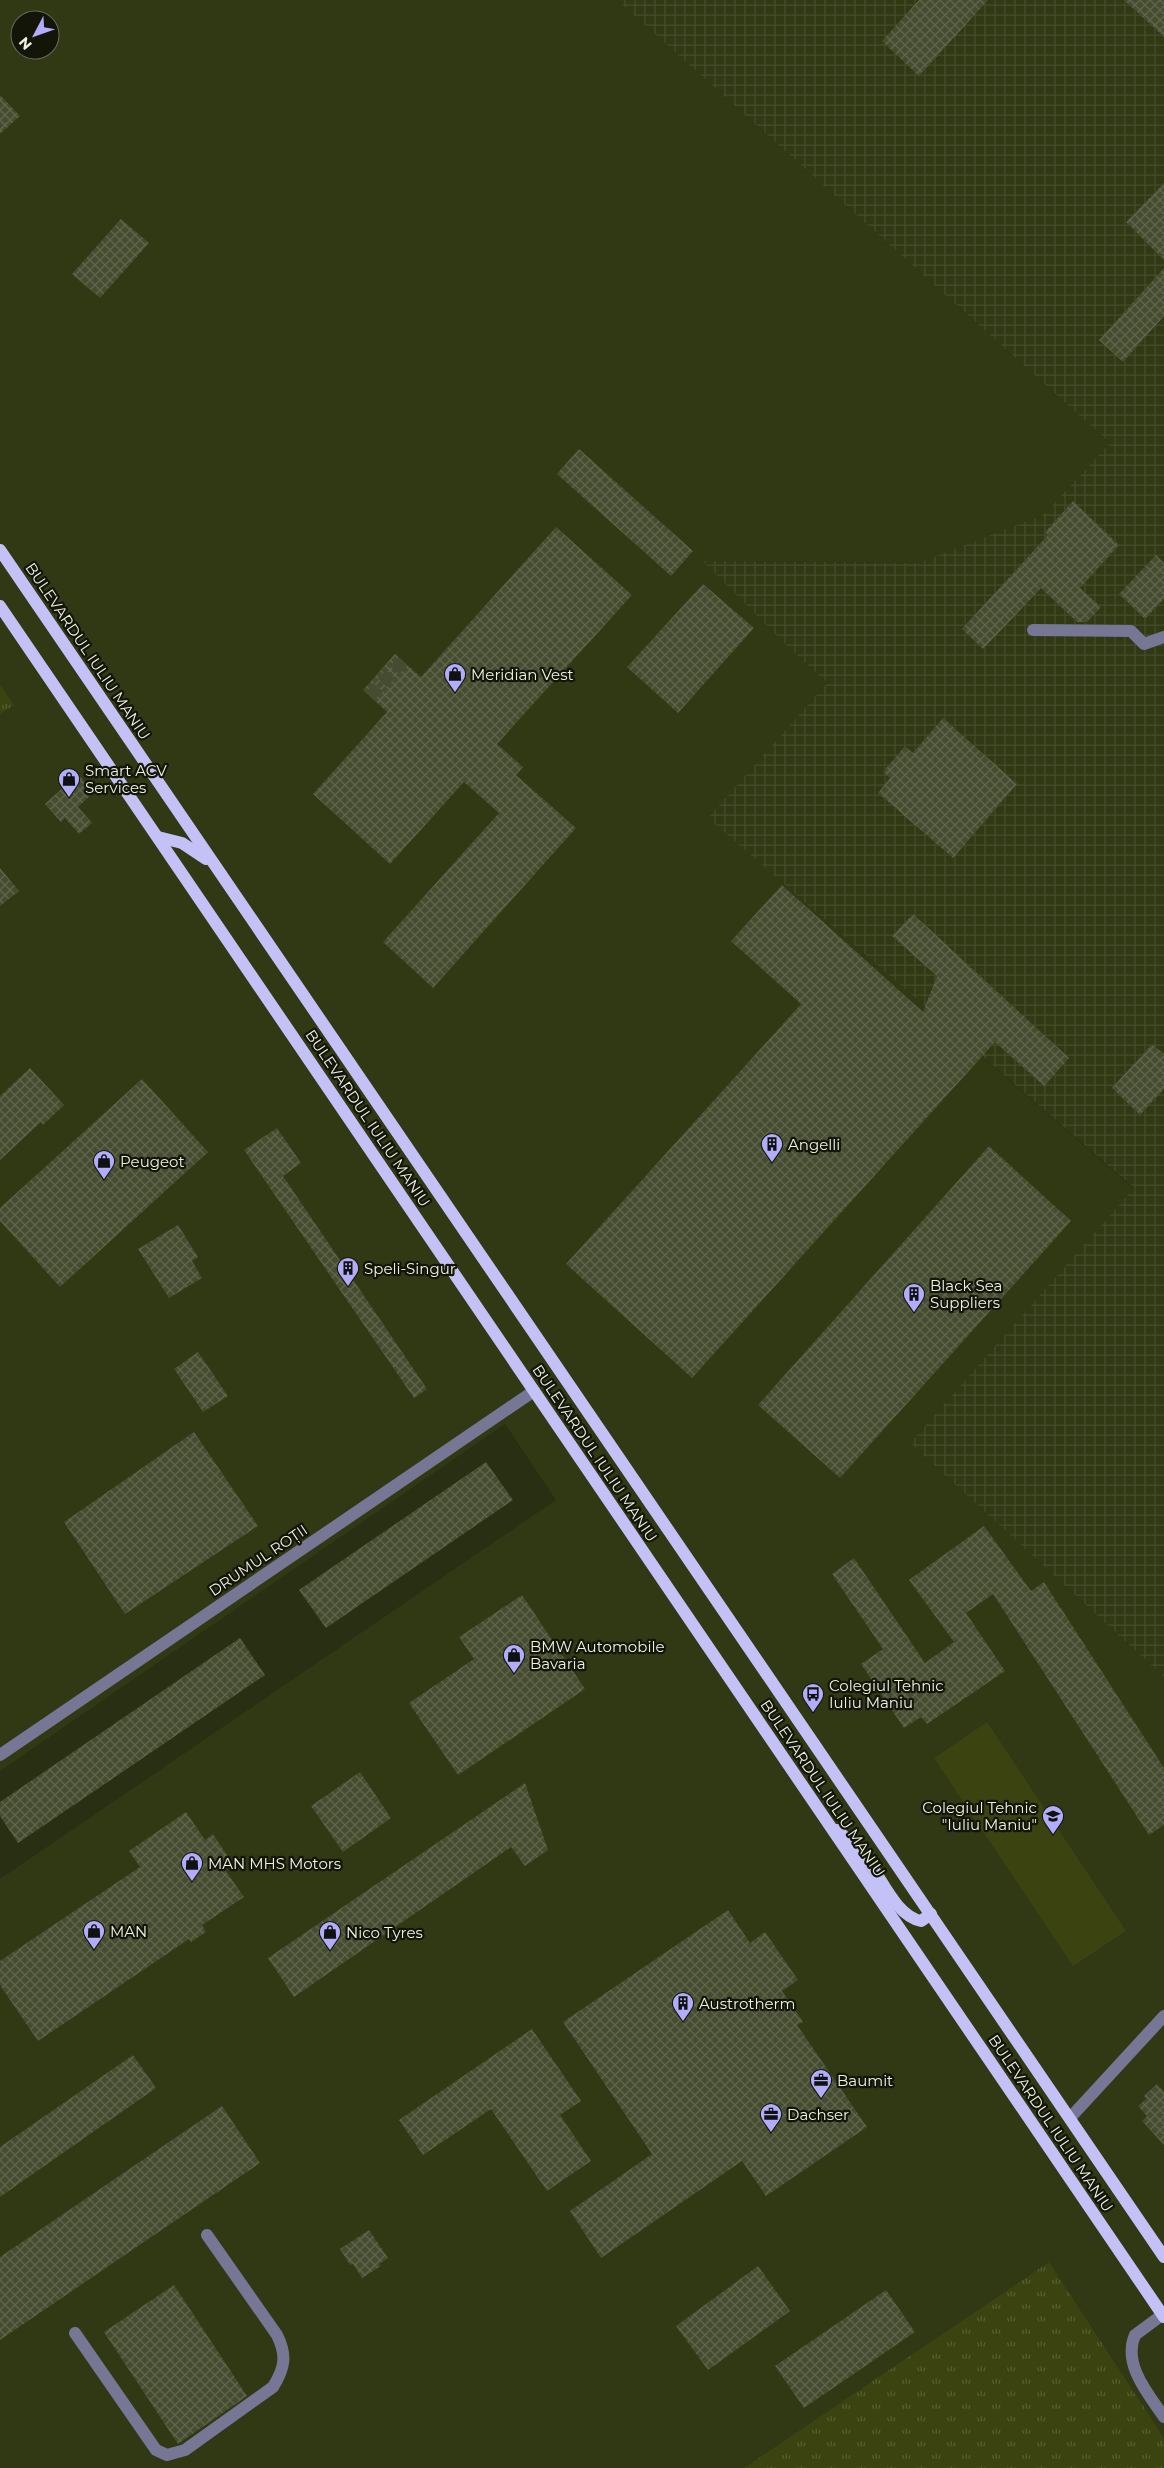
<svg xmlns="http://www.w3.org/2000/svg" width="1164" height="2468" font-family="Montserrat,sans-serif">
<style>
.built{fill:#303814;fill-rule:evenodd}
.industrial{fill:url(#industrial-grid)}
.grass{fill:url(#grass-tufts)}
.garden{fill:#3b4410}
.building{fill:url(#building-cross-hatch)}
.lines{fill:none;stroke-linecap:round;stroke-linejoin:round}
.minor-tunnel{stroke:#464c32;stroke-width:12;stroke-dasharray:12 6;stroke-linecap:butt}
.minor{stroke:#767695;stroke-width:12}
.major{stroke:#c3c1f5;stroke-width:12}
.labels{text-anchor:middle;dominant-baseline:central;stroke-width:4.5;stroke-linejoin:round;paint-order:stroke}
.street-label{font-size:15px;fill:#edf2e1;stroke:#131509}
.poi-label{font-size:15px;fill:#edf2e1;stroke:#131509;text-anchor:start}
</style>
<defs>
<pattern id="industrial-grid" width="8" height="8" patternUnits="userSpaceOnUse" patternTransform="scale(1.25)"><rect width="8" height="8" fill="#303814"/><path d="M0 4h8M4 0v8" fill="none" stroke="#444c2b"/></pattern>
<pattern id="grass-tufts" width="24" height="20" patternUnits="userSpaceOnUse" patternTransform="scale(1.25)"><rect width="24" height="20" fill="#3b4410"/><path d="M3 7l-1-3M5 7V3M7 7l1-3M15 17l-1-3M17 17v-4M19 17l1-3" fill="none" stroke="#585f32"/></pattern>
<pattern id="building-cross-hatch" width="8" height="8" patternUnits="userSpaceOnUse" patternTransform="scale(1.25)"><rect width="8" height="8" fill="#454c2f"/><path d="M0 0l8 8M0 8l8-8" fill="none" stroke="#60664d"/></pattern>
</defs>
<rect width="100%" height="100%" fill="#292f13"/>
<path class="built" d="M0,0H617L1110,443L1043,515L918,563L704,561L781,640L827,683L709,818L1134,1189L910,1443L1164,1677V2438L1049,2262L744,2468H0V1879L556,1500L505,1424L0,1771ZM20,20H50V50H20Z"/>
<path class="industrial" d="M617,0H1164V1677L910,1443L1134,1188L708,818L827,683L781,640L703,561L918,563L1043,515L1110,443Z"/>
<g class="grass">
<path d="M0,685L14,705L0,714Z"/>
<path d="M1049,2262L1164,2438V2468H744Z"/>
</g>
<path class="garden" d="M987,1722L1126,1931L1073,1966L934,1758Z"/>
<g class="building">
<path d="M919,0H988L919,76L882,41Z"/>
<path d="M1124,0H1164V37Z"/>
<path d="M0,95L20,116L0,134Z"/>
<path d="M1164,183V260L1126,222Z"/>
<path d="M121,219L149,243L100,298L72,274Z"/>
<path d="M1164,268V316L1123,362L1099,340Z"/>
<path d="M579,449L693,551L671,576L557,474Z"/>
<path d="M1073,501L1119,545L1080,588L1101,607L1087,622H1077L1041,588L983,649L962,629L1048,535L1045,532Z"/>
<path d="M556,527L632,595L497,744L523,767L516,775L576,828L433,988L383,942L499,813L464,782L390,864L313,794L387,712L363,690L395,654L421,677Z"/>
<path d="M1156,555L1164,563V599L1145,619L1119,594Z"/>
<path d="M703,584L754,628L678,713L627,667Z"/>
<path d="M943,718L1017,784L953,858L878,793L890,778L883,772L905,746L913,753Z"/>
<path d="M78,774L94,792L78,807L92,823L79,834L65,818L61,822L45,804Z"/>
<path d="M0,868L19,891L0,906Z"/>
<path d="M782,885L923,1012L937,976L892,936L913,914L1069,1058L1044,1086L995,1042L692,1378L566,1264L801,1004L731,941Z"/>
<path d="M1152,1044L1164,1054V1089L1140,1115L1112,1088Z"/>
<path d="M30,1068L64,1105L43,1125L41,1122L0,1160V1096Z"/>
<path d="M142,1079L208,1152L60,1287L0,1221V1208Z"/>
<path d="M277,1128L301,1163L283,1176L427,1389L414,1398L244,1150Z"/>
<path d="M989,1146L1071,1221L840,1478L758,1405Z"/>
<path d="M178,1225L198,1257L192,1261L202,1278L169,1298L138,1249Z"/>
<path d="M198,1352L228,1396L203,1412L174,1369Z"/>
<path d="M194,1432L258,1526L125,1614L64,1522Z"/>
<path d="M486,1462L513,1500L326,1628L299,1590Z"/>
<path d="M984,1526L1031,1591L1044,1582L1164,1768V1825L1149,1835L993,1594L966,1613L1005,1671L927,1724L921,1717L904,1728L861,1664L883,1649L832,1574L854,1558L925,1663L954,1642L909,1580Z"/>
<path d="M522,1595L585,1689L458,1775L409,1703L474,1659L459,1637Z"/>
<path d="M240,1638L265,1675L18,1843L0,1816V1802Z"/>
<path d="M360,1772L391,1818L343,1852L311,1806Z"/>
<path d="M525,1783L548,1850L525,1866L511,1847L294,1997L268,1958Z"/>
<path d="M186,1812L205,1840L213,1834L229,1858L221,1864L244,1897L202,1925L206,1932L191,1942L189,1939L38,2041L0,1985V1961L140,1867L129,1851Z"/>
<path d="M728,1910L750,1943L765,1932L798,1980L782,1991L803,2022L797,2025L867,2127L766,2196L742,2161L601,2258L570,2211L652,2154L563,2022Z"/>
<path d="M532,2029L581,2101L560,2115L591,2161L547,2191L491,2109L423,2155L399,2120Z"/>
<path d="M133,2055L156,2088L0,2197V2147Z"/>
<path d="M1157,2084L1164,2092V2145L1142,2121L1147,2116L1138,2106L1146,2099L1144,2096Z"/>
<path d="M222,2106L260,2163L0,2340V2257Z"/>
<path d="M369,2230L388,2258L379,2264L381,2266L362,2278L353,2264L350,2265L340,2249Z"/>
<path d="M758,2266L790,2311L708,2370L676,2326Z"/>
<path d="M174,2285L247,2396L178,2444L104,2332Z"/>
<path d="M886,2290L915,2332L804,2408L775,2366Z"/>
</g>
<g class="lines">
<path class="minor-tunnel" d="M370,696L403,661"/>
<g class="minor">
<path d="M1033,630L1131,631L1144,644L1164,637"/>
<path d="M0,1755L534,1391"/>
<path d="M1070,2118L1164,2016"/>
<path d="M1162,2315L1135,2335C1122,2364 1149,2395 1164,2417"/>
<path d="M75,2333L156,2450L167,2455L185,2450L273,2387C285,2368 287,2355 277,2335L207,2235"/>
</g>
<g class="major">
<path d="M0,550L1164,2257"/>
<path d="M0,606L1164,2317"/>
<path d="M158,837L182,843L206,859"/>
<path d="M837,1830C850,1841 861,1851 870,1864C884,1883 897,1916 921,1921L931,1914"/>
</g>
</g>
<defs>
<g id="shop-pin" transform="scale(1.125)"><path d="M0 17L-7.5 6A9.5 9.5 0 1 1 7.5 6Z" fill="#b1adfa" stroke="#131509"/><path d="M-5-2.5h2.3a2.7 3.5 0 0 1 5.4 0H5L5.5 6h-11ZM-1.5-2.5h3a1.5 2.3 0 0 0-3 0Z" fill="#111"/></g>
<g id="building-pin" transform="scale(1.125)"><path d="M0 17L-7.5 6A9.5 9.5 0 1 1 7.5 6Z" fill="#b1adfa" stroke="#131509"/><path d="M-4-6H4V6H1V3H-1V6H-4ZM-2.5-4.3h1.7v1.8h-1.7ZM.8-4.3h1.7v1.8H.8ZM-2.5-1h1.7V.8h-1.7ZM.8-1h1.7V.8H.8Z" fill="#111"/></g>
<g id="bus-pin" transform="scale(1.125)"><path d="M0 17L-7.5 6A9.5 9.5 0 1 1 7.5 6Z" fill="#b1adfa" stroke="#131509"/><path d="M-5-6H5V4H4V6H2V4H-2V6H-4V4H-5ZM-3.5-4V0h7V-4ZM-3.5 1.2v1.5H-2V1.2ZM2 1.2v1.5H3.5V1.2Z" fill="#111"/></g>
<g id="school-pin" transform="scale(1.125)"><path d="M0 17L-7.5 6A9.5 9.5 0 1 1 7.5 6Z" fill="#b1adfa" stroke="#131509"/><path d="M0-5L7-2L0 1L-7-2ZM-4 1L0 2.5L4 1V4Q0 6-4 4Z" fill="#111"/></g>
<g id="office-pin" transform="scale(1.125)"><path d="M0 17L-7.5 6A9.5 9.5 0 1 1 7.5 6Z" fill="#b1adfa" stroke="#131509"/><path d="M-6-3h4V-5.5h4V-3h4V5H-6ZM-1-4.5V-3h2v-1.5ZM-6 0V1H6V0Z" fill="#111"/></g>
</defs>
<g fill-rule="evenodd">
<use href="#shop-pin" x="455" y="674"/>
<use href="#shop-pin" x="69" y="779"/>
<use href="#building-pin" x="772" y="1144"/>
<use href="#shop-pin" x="104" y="1161"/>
<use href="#building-pin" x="348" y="1268"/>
<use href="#building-pin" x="914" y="1294"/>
<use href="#shop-pin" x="514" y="1655"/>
<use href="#bus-pin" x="813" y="1694"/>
<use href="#school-pin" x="1053" y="1816"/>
<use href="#shop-pin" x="192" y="1863"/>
<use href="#shop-pin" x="94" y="1931"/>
<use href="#shop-pin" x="330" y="1932"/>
<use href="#building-pin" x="683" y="2003"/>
<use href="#office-pin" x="821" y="2080"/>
<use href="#office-pin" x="771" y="2114"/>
</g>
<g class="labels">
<g class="street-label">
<text transform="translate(88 651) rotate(56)">BULEVARDUL IULIU MANIU</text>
<text transform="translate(368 1118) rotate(56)">BULEVARDUL IULIU MANIU</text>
<text transform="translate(595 1453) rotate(56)">BULEVARDUL IULIU MANIU</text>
<text transform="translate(258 1560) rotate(-34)">DRUMUL ROȚII</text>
<text transform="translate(823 1788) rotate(56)">BULEVARDUL IULIU MANIU</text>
<text transform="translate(1051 2123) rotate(56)">BULEVARDUL IULIU MANIU</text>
</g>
<g class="poi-label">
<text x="471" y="674">Meridian Vest</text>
<text x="85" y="770">Smart ACV<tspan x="85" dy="17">Services</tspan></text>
<text x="788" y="1144">Angelli</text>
<text x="120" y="1161">Peugeot</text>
<text x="364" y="1268">Speli-Singur</text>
<text x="930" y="1285">Black Sea<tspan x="930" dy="17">Suppliers</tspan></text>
<text x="530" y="1646">BMW Automobile<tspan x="530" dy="17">Bavaria</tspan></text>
<text x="829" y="1685">Colegiul Tehnic<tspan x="829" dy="17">Iuliu Maniu</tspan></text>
<text x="1037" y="1807" text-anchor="end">Colegiul Tehnic<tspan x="1037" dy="17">"Iuliu Maniu"</tspan></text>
<text x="208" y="1863">MAN MHS Motors</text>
<text x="110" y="1931">MAN</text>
<text x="346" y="1932">Nico Tyres</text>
<text x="699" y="2003">Austrotherm</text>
<text x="837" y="2080">Baumit</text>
<text x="787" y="2114">Dachser</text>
</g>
</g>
<g transform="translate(35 35) rotate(229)"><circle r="24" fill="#131509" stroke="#6a6d5f"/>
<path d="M0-4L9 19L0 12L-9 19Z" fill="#b1adfa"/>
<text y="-8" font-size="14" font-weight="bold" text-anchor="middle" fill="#edf2e1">N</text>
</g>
</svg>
